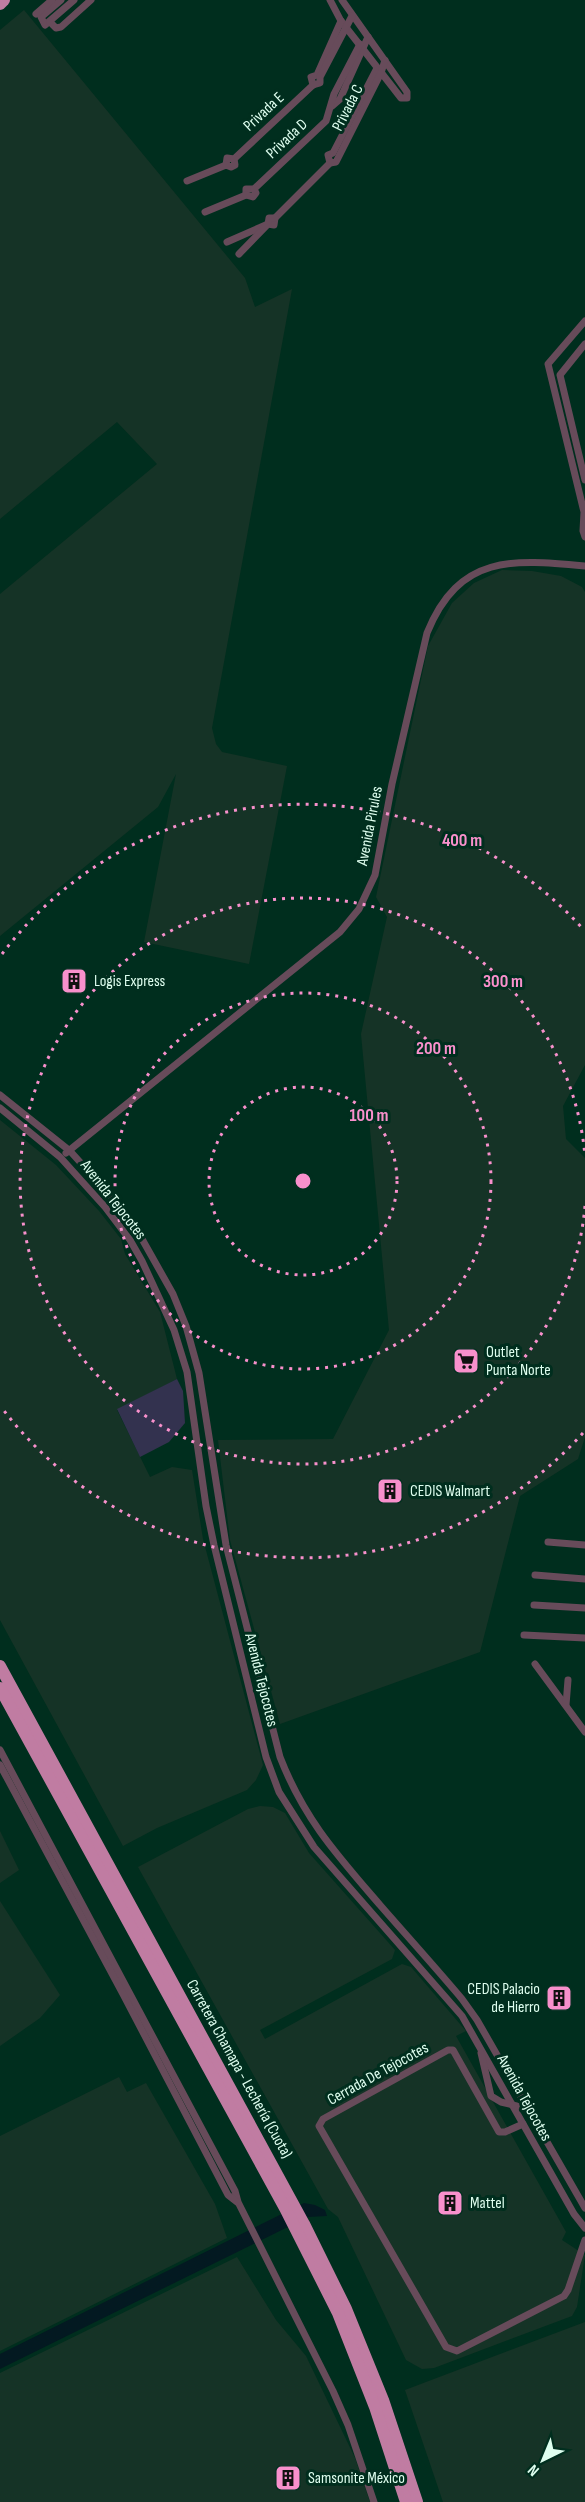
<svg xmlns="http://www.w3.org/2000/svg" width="585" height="2502" font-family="'Sofia Sans Condensed',sans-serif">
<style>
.built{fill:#153326}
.green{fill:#33324f}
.water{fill:#031921}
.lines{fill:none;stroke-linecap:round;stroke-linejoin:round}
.minor{stroke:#674b5a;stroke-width:7}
.motorway{stroke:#c07ca2;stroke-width:12}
.ring{fill:none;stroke:#f890cc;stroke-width:3;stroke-dasharray:3 6}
.labels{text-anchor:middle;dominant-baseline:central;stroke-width:6;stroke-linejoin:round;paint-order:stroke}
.street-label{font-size:16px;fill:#defeef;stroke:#002e1e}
.poi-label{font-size:16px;fill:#defeef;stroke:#002e1e;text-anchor:start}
.centre{fill:#f890cc;stroke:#002e1e;stroke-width:3}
.ring-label{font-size:18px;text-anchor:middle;font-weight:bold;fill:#f890cc;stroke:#002e1e;stroke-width:6;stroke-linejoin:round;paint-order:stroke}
</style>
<rect width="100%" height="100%" fill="#002e1e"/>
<g class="built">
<path d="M24,10L245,278L255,307L292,289L212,728L216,744L222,752L287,766L249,964L144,942L176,774L158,807L0,936V594L157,464L117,422L0,519V30Z"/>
<path d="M502,570L532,571L561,576L582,587L585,592V1065L563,1106L566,1139L585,1158V1437L578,1459L520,1496L480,1652L280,1724L230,1540L218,1440L333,1439L389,1330L361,1034L387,917L376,897L428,646L452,603L474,583Z"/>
<path d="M0,1120L56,1165L99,1211L121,1239L125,1254L160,1312L177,1379L117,1410L150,1477L172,1467L192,1470L203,1539L263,1765L256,1780L247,1790L157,1828L123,1846L0,1620Z"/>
<path d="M260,1806L273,1807L285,1813L309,1853L395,1950L392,1959L260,2030L265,2039L402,1964L411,1967L466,2031L456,2036L566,2232L562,2240L585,2255L577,2307L572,2316L434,2368L422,2369L406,2360L338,2217L328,2209L138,1867L248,1809Z"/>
<path d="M0,1831L19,1870L0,1883Z"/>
<path d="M0,1901L60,1995L40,2018L0,2046Z"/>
<path d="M119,2077L127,2092L146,2083L215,2204L227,2238L0,2351V2136Z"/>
<path d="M237,2257L276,2320L306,2356L355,2458L370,2502H0V2373Z"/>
<path d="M585,2322V2502H443L405,2390Z"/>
</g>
<path class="green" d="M177,1379L183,1391L185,1423L169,1442L140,1457L117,1409Z"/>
<path class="water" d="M304,2203L315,2205L325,2210L327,2216L308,2217L0,2369V2354Z"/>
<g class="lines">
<g class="minor">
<path d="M61,0L41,17L45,25L74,0"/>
<path d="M330,0L341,21L401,98H407V92L342,0"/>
<path d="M36,14L52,0"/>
<path d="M50,22L56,28L61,27L91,0"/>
<path d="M313,85L311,77L317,75L341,21"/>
<path d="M332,106L340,99L368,37"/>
<path d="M330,163L328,155L333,153L377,68"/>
<path d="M226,165L227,158L234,159L313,85L320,83V77L352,16"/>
<path d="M187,181L226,165L231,167L235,165L234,159"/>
<path d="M246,195V189H254L326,121L334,94L360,44"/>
<path d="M205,212L246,195L253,197L256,193L254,189"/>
<path d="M227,242L268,224L274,225L275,218L330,163L336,162L381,73L385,60"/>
<path d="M239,254L268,224L269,218H275"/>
<path d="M585,321L548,364L584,512L583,531L585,537"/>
<path d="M585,344L560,375L585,480"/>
<path d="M0,1095L70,1151L109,1194L133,1223L173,1294L186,1326L199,1373L226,1545L280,1757C304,1819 337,1855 380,1905C407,1936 435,1967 462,1999L477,2020L585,2208"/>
<path d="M0,1108L60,1157L105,1207L130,1240L142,1261L174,1330L187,1372L206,1506L214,1545L266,1757L279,1792L314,1847L462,2016L574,2214L585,2228"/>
<path d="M66,1153L340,932L359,909L375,875L392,784L427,633C459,554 513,559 585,566"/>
<path d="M548,1542L585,1545"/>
<path d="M535,1575L585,1579"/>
<path d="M534,1605L585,1608"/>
<path d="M524,1635L585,1638"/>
<path d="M535,1664L585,1732"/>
<path d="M566,1705L568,1680"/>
<path d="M0,1750L235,2191L238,2202L333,2391L348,2425L374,2502"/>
<path d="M0,1765L123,1994L228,2195L237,2202"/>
<path d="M481,2053L491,2096L501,2102L529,2109"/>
<path d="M523,2124L505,2132H499L453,2050H448L323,2119L319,2126L446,2347L457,2351L564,2296L568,2290L585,2240"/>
</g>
<g class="motorway">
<path d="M0,4L4,0"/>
<path d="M0,1666L304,2224L346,2309L383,2400L417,2502"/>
<path d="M0,1688L285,2208L338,2313L375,2407L406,2502"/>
</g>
</g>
<g class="ring">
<circle cx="303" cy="1181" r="94"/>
<circle cx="303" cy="1181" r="188"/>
<path d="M585 1206A283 283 0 1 1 585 1156"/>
<path d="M583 1433A377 377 0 0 1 2 1408M2 954A377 377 0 0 1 583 929"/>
</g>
<defs>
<g id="building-square" transform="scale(1.35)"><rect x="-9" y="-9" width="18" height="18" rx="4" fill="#f890cc" stroke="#002e1e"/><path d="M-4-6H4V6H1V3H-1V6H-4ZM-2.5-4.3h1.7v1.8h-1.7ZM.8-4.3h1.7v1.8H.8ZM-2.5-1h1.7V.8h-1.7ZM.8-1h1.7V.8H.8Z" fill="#111"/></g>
<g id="supermarket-square" transform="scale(1.35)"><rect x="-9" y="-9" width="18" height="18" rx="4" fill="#f890cc" stroke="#002e1e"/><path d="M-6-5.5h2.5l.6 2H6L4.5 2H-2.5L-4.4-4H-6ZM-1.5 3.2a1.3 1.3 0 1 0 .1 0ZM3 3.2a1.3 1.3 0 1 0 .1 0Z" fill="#111"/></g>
</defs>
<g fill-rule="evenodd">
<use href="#building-square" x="74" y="981"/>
<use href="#supermarket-square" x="466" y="1361"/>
<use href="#building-square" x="390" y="1491"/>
<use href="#building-square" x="559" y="1998"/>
<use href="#building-square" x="450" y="2203"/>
<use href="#building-square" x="288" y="2478"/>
</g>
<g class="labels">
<g class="street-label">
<text transform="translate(348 108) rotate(-63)">Privada C</text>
<text transform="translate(264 112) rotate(-43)">Privada E</text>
<text transform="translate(287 139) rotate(-43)">Privada D</text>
<text transform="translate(370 826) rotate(-79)">Avenida Pirules</text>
<text transform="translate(113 1200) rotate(52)">Avenida Tejocotes</text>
<text transform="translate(261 1680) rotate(76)">Avenida Tejocotes</text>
<text transform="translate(239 2069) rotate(61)">Carretera Chamapa - Lechería (Cuota)</text>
<text transform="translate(378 2074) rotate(-29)">Cerrada De Tejocotes</text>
<text transform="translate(524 2098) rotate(61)">Avenida Tejocotes</text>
</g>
<g class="poi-label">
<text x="94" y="981">Logis Express</text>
<text x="486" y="1352">Outlet<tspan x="486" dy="18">Punta Norte</tspan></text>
<text x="410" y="1491">CEDIS Walmart</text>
<text x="540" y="1989" text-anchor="end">CEDIS Palacio<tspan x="540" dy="18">de Hierro</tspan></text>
<text x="470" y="2203">Mattel</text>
<text x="308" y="2478">Samsonite México</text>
</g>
</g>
<circle cx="303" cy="1181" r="9" class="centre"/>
<g class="ring-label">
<text x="462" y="846">400 m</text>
<text x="503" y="987">300 m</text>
<text x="436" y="1054">200 m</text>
<text x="369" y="1121">100 m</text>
</g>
<g transform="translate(543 2460) rotate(223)" stroke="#002e1e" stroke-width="4.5" paint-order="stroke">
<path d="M0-4.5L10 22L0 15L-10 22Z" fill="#defeef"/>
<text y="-9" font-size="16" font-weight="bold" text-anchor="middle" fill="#defeef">N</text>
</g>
</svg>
